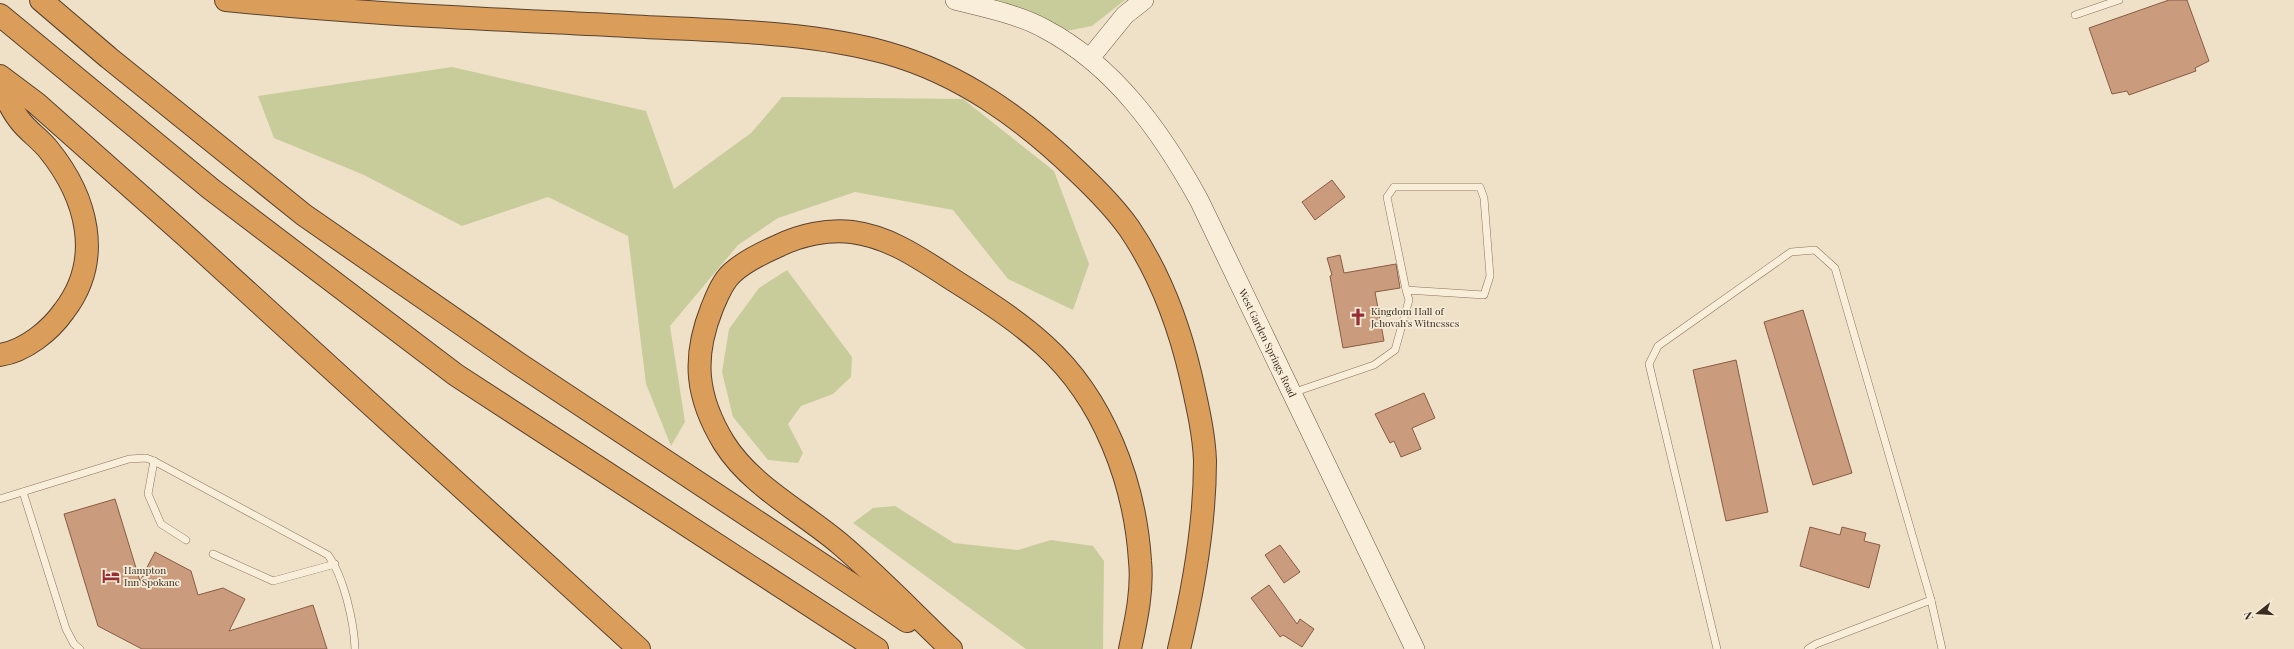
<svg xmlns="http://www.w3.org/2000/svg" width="2294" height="649" font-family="'Playfair Display',serif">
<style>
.green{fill:#c8cc9b}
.building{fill:#cb9b7e;stroke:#885c43}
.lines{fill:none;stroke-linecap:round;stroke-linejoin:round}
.lane-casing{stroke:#8a735c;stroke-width:8}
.secondary-casing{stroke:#6b5440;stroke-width:20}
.highway-casing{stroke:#584130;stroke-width:24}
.lane{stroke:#f9eeda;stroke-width:7}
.secondary{stroke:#f9eeda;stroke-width:19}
.highway{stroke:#db9e5a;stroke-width:22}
.labels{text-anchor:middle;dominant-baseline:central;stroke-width:3.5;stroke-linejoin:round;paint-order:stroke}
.poi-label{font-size:10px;fill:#3a2c20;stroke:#f5ebd7;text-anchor:start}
.street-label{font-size:10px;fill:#3a2c20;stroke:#f5ebd7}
</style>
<rect width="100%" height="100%" fill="#eee1c7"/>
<g class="green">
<path d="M957,0H1125L1092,26L1066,31Z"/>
<path d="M452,67L646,111L674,189L751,133L782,97L963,99L1054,171L1089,264L1073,310L1008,279L953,210L855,192L778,218L738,245L670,326L685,422L671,446L646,384L628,236L548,197L462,226L364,175L274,138L258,96Z"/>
<path d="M787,270L852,357L851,377L833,394L801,406L788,424L803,453L798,463L768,460L733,417L722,372L729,329L759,288Z"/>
<path d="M895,506L954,543L1018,550L1051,540L1093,546L1104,561L1103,649H1026L853,523L873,508Z"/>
</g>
<g class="building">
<path d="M2169,0H2187L2209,61L2195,68L2196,71L2129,95L2127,91L2112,94L2089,28Z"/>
<path d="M1332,180L1345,197L1315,220L1302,202Z"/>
<path d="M1340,255L1344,273L1396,264L1400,288L1375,292L1384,341L1343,348L1330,276L1332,275L1327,258Z"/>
<path d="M1803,310L1852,473L1813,485L1764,322Z"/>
<path d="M1736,360L1768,512L1726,521L1693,370Z"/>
<path d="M1424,393L1435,418L1412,428L1421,449L1401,457L1394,441L1390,443L1375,414Z"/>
<path d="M115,499L140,581L155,552L191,571L198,595L223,588L245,599L229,631L313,605L327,649H142L98,626L64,514Z"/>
<path d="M1810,527L1840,535L1842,527L1866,533L1864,541L1880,545L1869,588L1800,566Z"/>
<path d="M1280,545L1300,572L1284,583L1265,555Z"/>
<path d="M1269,585L1297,624L1300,619L1314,629L1302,647L1283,635L1280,637L1251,598Z"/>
</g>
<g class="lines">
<g class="lane-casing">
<g id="lane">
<path d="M2075,15L2119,0"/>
<path d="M1292,393L1374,365L1395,350L1409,300L1406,290L1387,197L1394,187H1480L1484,198L1490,276L1484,295L1406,290"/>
<path d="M154,461L148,494L161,524L186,540"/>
<path d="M23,492L66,629L74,644L80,649"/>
<path d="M0,499L129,459L146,458L154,461L328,555C344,577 354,622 355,649"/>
<path d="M213,554L273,581L335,564"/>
<path d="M1931,600L1942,649"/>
<path d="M1717,649L1649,364L1658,346L1791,252L1815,250L1835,268L1931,600L1816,644L1808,649"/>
</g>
</g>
<g class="secondary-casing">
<g id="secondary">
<path id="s1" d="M955,0C985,8 1018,14 1045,29C1115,66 1162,133 1199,200L1415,649"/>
<path d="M1090,58L1125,15L1144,0"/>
</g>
</g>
<g class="highway-casing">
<g id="highway">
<path d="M41,0L109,58L304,215L519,364L907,621"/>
<path d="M226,0C359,14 493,19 627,26C713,31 803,30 887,53C961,74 1022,118 1077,171C1095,188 1114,207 1129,228C1159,272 1179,325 1191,377C1197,404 1204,433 1205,461C1205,525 1194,587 1179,649"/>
<path d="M0,15L211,189L456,375L877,649"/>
<path d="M0,76L36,103L186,236L639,649"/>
<path d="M0,86C6,97 11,109 18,118C26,130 39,138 48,149C87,197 104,259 64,311C50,331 25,351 0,355"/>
<path d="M951,649C914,614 878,576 839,543C801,511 751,486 724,443C696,397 692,358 712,308C717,296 722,282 732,273C745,261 762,253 778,246C800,235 828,229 852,232C892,237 925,262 958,283C987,301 1019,322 1044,345C1104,399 1135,483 1140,561C1143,590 1136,621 1130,649"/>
</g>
</g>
<use href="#lane" class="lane"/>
<use href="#secondary" class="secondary"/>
<use href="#highway" class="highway"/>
</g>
<defs>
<g id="church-bare" transform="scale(1.38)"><path d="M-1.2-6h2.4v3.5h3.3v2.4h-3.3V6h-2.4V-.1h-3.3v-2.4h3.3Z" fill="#982d32" stroke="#f5ebd7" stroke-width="2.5" paint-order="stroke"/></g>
<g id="hotel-bare" transform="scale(1.38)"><path d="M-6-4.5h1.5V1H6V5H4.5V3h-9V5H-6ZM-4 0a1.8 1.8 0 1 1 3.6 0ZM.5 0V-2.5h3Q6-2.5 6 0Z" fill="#982d32" stroke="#f5ebd7" stroke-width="2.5" paint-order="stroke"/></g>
</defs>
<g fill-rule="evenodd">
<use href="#church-bare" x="1358" y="317"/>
<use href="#hotel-bare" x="111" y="576"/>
</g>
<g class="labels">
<g class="poi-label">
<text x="1371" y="311">Kingdom Hall of<tspan x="1371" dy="12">Jehovah's Witnesses</tspan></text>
<text x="124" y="570">Hampton<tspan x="124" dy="12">Inn Spokane</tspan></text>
</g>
<g class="street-label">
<text stroke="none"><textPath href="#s1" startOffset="487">West Garden Springs Road</textPath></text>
</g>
</g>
<g transform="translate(2258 613) rotate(253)" stroke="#f5ebd7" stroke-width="3" paint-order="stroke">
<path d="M0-3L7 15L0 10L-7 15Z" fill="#3a2c20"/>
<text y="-6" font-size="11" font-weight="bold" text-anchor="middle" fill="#3a2c20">N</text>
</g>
</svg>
